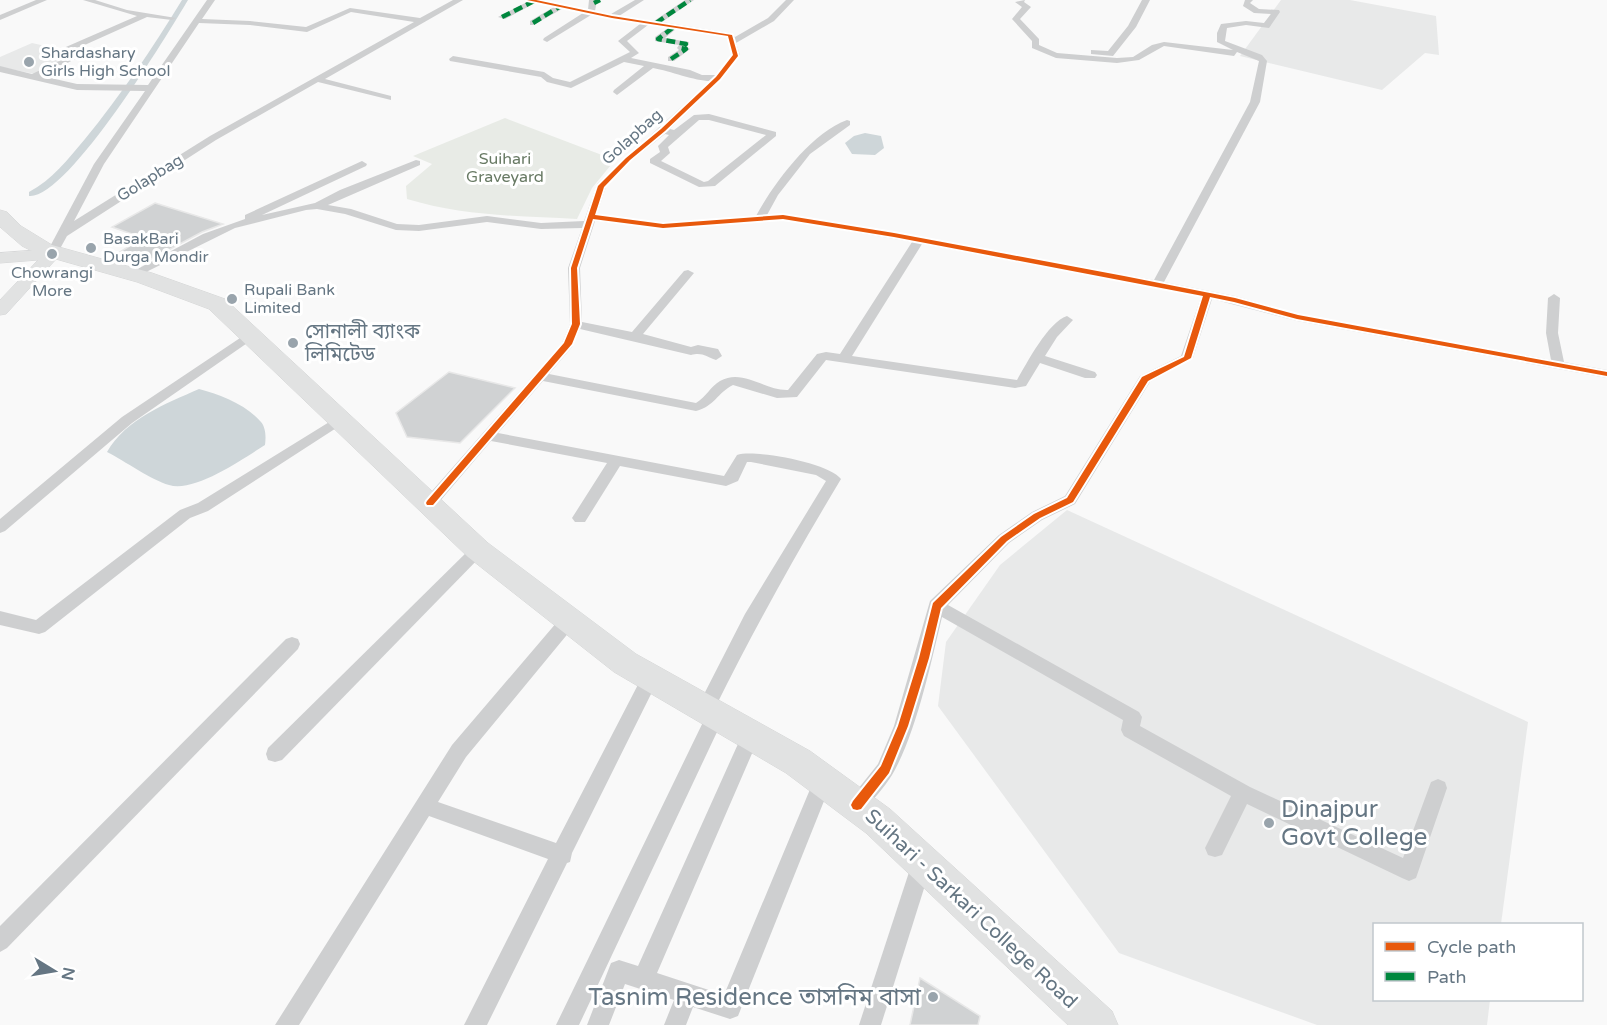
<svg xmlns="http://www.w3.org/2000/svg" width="1607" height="1025" font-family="'Varela Round','Noto Sans Bengali',sans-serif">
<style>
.built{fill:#e8e9e9}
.green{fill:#e8ebe6}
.water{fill:#ced6d9}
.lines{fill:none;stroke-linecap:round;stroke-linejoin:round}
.canal{fill:#ced6d9;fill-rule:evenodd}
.building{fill:#d0d2d3;stroke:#e8e8e8;stroke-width:1.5}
.secondary-casing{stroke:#d5d6d7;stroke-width:1}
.highway-casing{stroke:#d5d6d6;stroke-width:1}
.street{fill:#cecfd0;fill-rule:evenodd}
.secondary{fill:#e1e2e2;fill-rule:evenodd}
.highway{fill:#e1e2e2;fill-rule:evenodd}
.quiet{stroke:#00873e;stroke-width:4.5;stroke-dasharray:9 4.5;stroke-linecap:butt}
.cycleway-casing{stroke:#fff;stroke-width:4}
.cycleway{fill:#e8590c;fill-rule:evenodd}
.poi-dot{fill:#99a4ac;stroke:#fff;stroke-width:2}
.labels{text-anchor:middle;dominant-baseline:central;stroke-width:6;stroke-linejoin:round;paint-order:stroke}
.far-poi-label{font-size:16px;fill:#657683;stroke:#fff;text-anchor:start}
.far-street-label{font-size:16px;fill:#657683;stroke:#fff}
.far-park-label{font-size:16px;fill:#687a64;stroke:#fff}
.poi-label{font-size:20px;fill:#657683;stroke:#fff;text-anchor:start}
.street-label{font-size:20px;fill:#657683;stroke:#fff}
.near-poi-label{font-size:24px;fill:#657683;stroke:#fff;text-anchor:start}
</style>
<rect width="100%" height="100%" fill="#f9f9f9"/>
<g class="built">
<path d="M1281,0H1350L1436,16L1439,55L1425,53L1382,90L1240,56Z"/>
<path d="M32,43L63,50L58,54L69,57L35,74L0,67V57Z"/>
<path d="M1067,510L1528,722L1501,924H1374V1000H1490L1487,1025H1317L1119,953L938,706L946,642L1000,565Z"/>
</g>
<path class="green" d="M505,118L615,160L592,188L577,219C519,216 463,216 407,199L406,186L432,164L413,156Z"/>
<g class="water">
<path d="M865,133L881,136L884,148L875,155L852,154L845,143L854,136Z"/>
<path d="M199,389C219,394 247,405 261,422C266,428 266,437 265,445C244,458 195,493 169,485C151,480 125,461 107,452C126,419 165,404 199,389Z"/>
</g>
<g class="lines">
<path class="canal" d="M182,0H188C168,34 67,200 29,196V192C52,180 68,159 85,139C121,95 152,49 182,0Z"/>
</g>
<g class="building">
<path d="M155,203L223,224L202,232L144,263L118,253L143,238L112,227Z"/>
<path d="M449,372L515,388L460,443L407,437L396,413Z"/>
<path d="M920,978L980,1016L978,1025H910Z"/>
</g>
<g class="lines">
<g class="secondary-casing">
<path id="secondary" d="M52,249L60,254L58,257L6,314L0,315V300L38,260L0,263V253Z"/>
</g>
<g class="highway-casing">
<path id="highway" d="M0,210L7,212L21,226L52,245L152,273L225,299L488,543L636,654L810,751L890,809L1112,1011L1118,1025H1068L866,833L786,773L614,672L468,557L209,309L137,282L38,254L22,246L0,227Z"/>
</g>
<g class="street">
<path d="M36,0H47L0,20V15Z"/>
<path d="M83,0H95L127,10L176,18L172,20L147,17L69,52L79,57L42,76L77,84L148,85L207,0H215L202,19L250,21L306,27L350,8L420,18L453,0H463L325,79L391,96V100L318,82L216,140L67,236L56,256L52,257L46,254L94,164L145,91L77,90L0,72V66L32,74L68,57L59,54V50L137,16ZM351,12L414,22L210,136L74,221L104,164L199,23L250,25L307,32Z"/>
<path d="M525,0H540L588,10L589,0H597L595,11L611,14L635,0H644L619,16L654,21L685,0H694L662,22L730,33L735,37L768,18L786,0H794L774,21L736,43L740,55L721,80L670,129L674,130L694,115L709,114L776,132V136L715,186L699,187L650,163V159L660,152L658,146L669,135L665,134L631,161L606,187L597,214L663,223L756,216C774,183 811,133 847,120L850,121V125L810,154L778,195L767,215L783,214L894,232L1154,280L1250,102L1259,61L1237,52L1234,56L1164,46L1139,60L1117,63L1056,58L1032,48V41L1012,19L1022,7L1015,2L1025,0L1024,2L1031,7L1020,19L1039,39V45L1057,53L1117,58L1133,57L1152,45L1164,42L1233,50L1217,42V33L1221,24L1246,21L1264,23L1271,14L1254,13L1243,6L1245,0H1253L1250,3L1259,9L1279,10L1280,12L1269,28L1246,25L1227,28L1225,41L1262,55L1267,61L1260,102L1164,282L1235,296L1298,314L1551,360L1546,333L1548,298L1554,294L1560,298L1558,333L1564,362L1607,370V378L1297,321L1212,299L1193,358L1150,382L1075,504L1042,520L1009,543L948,605L1139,712L1142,717L1140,726L1250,787L1403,858L1431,782L1438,779L1445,782L1447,788L1416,878L1409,881L1402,878L1247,804L1222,855L1215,857L1208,855L1205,848L1231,796L1124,736L1121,730L1123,720L942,617C931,663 916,734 892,775C884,788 873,799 864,811L857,814L850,811L847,805L850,799L878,764L894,726L930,601L999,535L1032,512L1065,496L1140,376L1181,356L1201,297L922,244L852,356L1017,380C1027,363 1048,322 1067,316L1073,320L1057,337L1045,356L1095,372L1097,375L1095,378H1085L1040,363L1026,386L1015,388L826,360L797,397L777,398L733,385C717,393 715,406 696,411L543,381L498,433L724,476L737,455C755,449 830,463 841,479C796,554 754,629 715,708L722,710L725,715L579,1025H556L706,716L699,714L696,709L699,704L745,614L826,481L816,475L751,462H747L738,481L726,486L620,466L585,522H575L572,518L607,463L491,441L435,507H425L423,503L425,499L562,343L570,324L568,268L582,228L541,229L487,222L419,231L396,230L345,214L317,209L306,210L235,228L138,276L134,277L128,274L203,234L245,219V215L362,161L367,164L366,166L262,215L315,203L340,190L416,160L420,161V165L328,205L351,209L397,224L419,225L487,216L541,223L584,221L597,184L710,81C695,81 670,71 653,68L617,95L613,92L614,90L644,66L624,62L571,88L547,82L541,77L450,61L449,59L453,56L544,72L553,78L570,82L630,52L618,41L640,24L591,15L547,42L543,40L544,38L583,13L562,9L533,25H530V21L554,7L535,3L505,19L498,17L527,2ZM648,25L668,28L655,37V41L679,45L677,48L679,50L668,57V61H674L690,49L687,47L689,42L665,38L676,29L727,37L732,55L716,75H702L690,70L631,58L639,53L627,41ZM699,120H709L766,135L708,181L704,182L661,161L670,153L668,147ZM783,220L912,242L840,354L826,352L817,354L788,390C765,391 743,368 720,381C711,386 706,397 696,403L549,374L572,347L580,329L691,355C703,352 706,357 716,360L722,356L718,349L698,345L691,347L643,334L694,273L688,270L684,271L632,332L582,322L580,268L595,221L663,229Z"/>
<path d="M1142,0H1150L1136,27L1113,56L1091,54V50L1108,51L1128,26Z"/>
<path d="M249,332L253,333L255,336L253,339L132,423L5,531L0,533V519L122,417Z"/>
<path d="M339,416L346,420L344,423L208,511L190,518L45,632L39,634L0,625V611L36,620L180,510L198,503Z"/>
<path d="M478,544L483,546L486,550L483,554L282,760L275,762L268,760L266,754L268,748L473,546Z"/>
<path d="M569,613L575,615L577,620L575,625L466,757L438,802L556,843L644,673L650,671L656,673L659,678L572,853L570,862L567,863L487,1025H464L548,859L429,816L299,1025H275L452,745L563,615Z"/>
<path d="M292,637L298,639L300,644L298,649L7,948L0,952V926L286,639Z"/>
<path d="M751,727L757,729L760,735L657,973L724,995L816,775L823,772L830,775L832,781L738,1016L730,1019L693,1007L686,1025H664L674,1000L625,984L609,1025H587L611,963L619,960L638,966L742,735L745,729Z"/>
<path d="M922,853L929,856L932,863L881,1025H859L912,863L915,856Z"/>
</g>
<use href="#secondary" class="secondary"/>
<use href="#highway" class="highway"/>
<g class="quiet">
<path d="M594,3L600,0"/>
<path d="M502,17L534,1"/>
<path d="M533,23L559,7"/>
<path d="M656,23L690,0"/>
<path d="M671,59L686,49L681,48L686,44L658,39L675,26"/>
</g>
<g class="cycleway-casing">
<path id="cycleway" d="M527,0H536L612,16L732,35L738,56L720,79L665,131L630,160L604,187L595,215L663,224L783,215L894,233L1124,276L1235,298L1298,315L1607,372V376L1297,319L1234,302L1210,297L1191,358L1148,381L1073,502L1040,518L1007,541L941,608L929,658L908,726L889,773L861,809L857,810L853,809L851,805L853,801L881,766L898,726L919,658L933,603L1001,537L1034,514L1067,498L1142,377L1184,357L1203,296L894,237L783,219L663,228L593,219L577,268L580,324L572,344L433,505H427L426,503L427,501L564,343L572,324L571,268L598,186L626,158L661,129L716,77L733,55L728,36L612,18Z"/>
</g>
<use href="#cycleway" class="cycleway"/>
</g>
<g class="poi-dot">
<circle cx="29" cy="62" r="6"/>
<circle cx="91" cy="248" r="6"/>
<circle cx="52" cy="254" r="6"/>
<circle cx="232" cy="299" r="6"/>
<circle cx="293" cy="343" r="6"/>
<circle cx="1269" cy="823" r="6"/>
<circle cx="933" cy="997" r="6"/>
</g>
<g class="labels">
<g class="far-poi-label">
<text x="41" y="53">Shardashary<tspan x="41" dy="18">Girls High School</tspan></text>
<text x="103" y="239">BasakBari<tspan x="103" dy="18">Durga Mondir</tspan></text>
<text x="52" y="273" text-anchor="middle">Chowrangi<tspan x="52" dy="18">More</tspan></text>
<text x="244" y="290">Rupali Bank<tspan x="244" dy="18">Limited</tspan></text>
</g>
<g class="far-street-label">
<text transform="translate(632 137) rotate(-42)">Golapbag</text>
<text transform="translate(150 178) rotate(-32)">Golapbag</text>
</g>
<g class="far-park-label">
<text x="505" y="159">Suihari<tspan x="505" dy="18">Graveyard</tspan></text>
</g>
<g class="poi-label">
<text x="305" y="332">সোনালী ব্যাংক<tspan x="305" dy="23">লিমিটেড</tspan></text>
</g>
<g class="street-label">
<text transform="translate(971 909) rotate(43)">Suihari - Sarkari College Road</text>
</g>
<g class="near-poi-label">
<text x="1281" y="809">Dinajpur<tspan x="1281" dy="28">Govt College</tspan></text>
<text x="921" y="997" text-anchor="end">Tasnim Residence তাসনিম বাসা</text>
</g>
</g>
<rect x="1373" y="923" width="210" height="78" fill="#ffffff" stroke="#c1c8cd" stroke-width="1.5"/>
<rect x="1385" y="942" width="30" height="9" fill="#e8590c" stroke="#c1c8cd" stroke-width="1.5"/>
<text x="1427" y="953" font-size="18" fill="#657683">Cycle path</text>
<rect x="1385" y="972" width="30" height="9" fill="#00873e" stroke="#c1c8cd" stroke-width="1.5"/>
<text x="1427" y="983" font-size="18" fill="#657683">Path</text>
<g transform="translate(54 971) rotate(101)" stroke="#ffffff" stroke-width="4.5" paint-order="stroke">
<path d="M0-4.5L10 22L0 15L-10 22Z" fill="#657683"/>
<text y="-9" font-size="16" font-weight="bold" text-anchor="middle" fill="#657683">N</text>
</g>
</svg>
